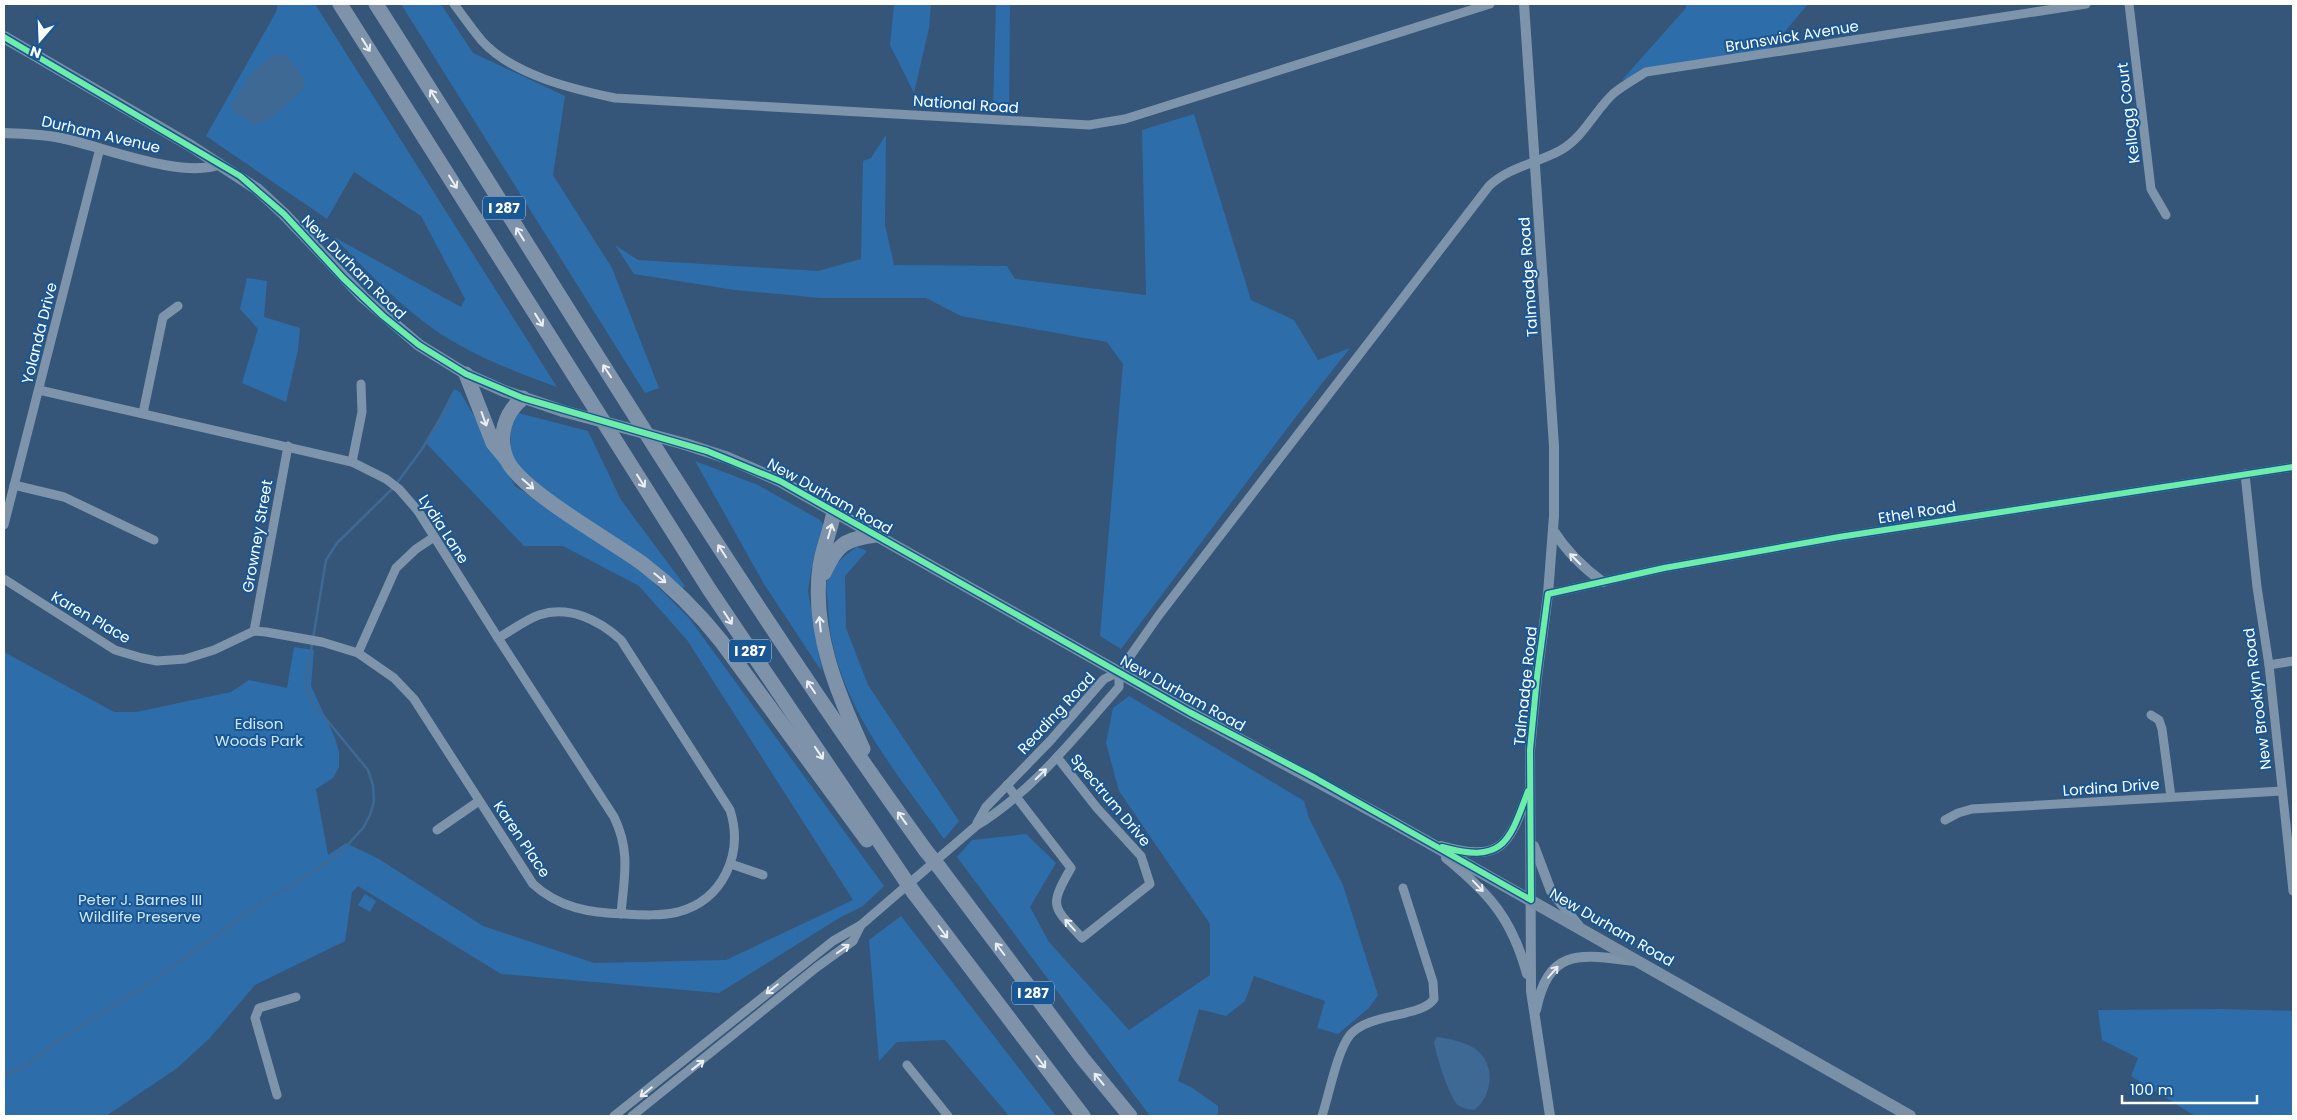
<svg xmlns="http://www.w3.org/2000/svg" width="2297" height="1120" font-family="Poppins,sans-serif">
<style>
.green{fill:#2d6daa}
.water{fill:#3e6994}
.lines{fill:none;stroke-linecap:round;stroke-linejoin:round}
.stream{stroke:#3e6994;stroke-width:2.5}
.minor{stroke:#7e94ab;stroke-width:9}
.tertiary{stroke:#7e94ab;stroke-width:10}
.secondary{stroke:#7990a7;stroke-width:12}
.motorway{stroke:#7e93aa;stroke-width:15}
.secondary-bridge{stroke:#7990a7;stroke-width:12}
.motorway-bridge{stroke:#7e93aa;stroke-width:15}
.cycleway-casing{stroke:#195694;stroke-width:9}
.cycleway{stroke:#6deda7;stroke-width:6}
.oneway{stroke:#eceff2}
.labels{text-anchor:middle;dominant-baseline:central;stroke-width:4;stroke-linejoin:round;paint-order:stroke}
.shield{fill:#195694;stroke:#baccdf;stroke-width:1}
.shield-label{font-size:14px;font-weight:bold;fill:#fff}
.street-label{font-size:15px;fill:#fff;stroke:#195694}
.park-label{font-size:15px;fill:#d1e7fb;stroke:#195694}
</style>
<rect width="100%" height="100%" fill="#355678"/>
<g class="green">
<path d="M278,4H315L557,387C514,371 470,355 432,328C396,302 365,269 334,237L461,307L465,299L421,216L354,172L327,219L206,136L276,12Z"/>
<path d="M401,4H441L473,53L565,96L553,175L612,268L659,388L645,393Z"/>
<path d="M894,4H931L929,28L914,93L890,45Z"/>
<path d="M996,4H1010L1009,114L993,108Z"/>
<path d="M1686,4H1808L1770,49L1622,80L1686,8Z"/>
<path d="M1194,114L1251,300L1294,320L1318,360L1350,348L1298,414L1121,649L1100,636L1123,364L1107,342L961,316L926,298H821L735,290L634,274L615,245L638,260L818,271L861,259L863,161L871,158L886,135L885,225L894,265L1007,266L1015,279L1146,295L1142,130Z"/>
<path d="M247,278L267,281L264,317L300,328L298,350L286,402L242,383L258,329L240,309Z"/>
<path d="M454,389L460,392L515,486L639,568L689,618L884,886L863,906L839,918L719,993L501,974L358,886L352,892L345,941L255,985L209,1039L176,1069L106,1116H4V652L114,712H136L231,692L249,680L287,688L294,647L314,650L311,686L335,738L339,752V767L333,778L316,789L328,855L346,843L379,859L483,926L594,963L726,960L853,900L687,640L639,586L563,546H524L426,443Z"/>
<path d="M518,413L588,431L621,500L685,586L681,589L532,482L511,455V429Z"/>
<path d="M695,461L758,485L820,520L825,528L813,560L808,591L822,672L764,584Z"/>
<path d="M857,547L867,551L845,576L846,628L868,685L959,821L944,839C894,769 831,697 828,607C828,600 825,588 827,581C832,565 844,556 857,547Z"/>
<path d="M1129,696L1304,801L1309,818L1343,885L1378,995L1369,1008L1338,1034L1317,1028L1325,1001L1254,976L1245,1001L1226,1016L1199,1009L1178,1081L1191,1087L1218,1106V1116H1150L957,857L972,840L1026,834L1056,863L1030,907L1049,942L1129,1030L1210,975V924L1119,791L1106,743L1113,708Z"/>
<path d="M365,894L376,901L370,912L358,905Z"/>
<path d="M901,916L1056,1116H1009L945,1040L897,1042L879,1061L869,940Z"/>
<path d="M2220,1009L2293,1011V1116H2195L2131,1076L2138,1058L2102,1040L2098,1010Z"/>
</g>
<g class="water">
<path d="M285,54L304,78V88L270,119L254,125L233,111L231,105L253,71L273,55Z"/>
<path d="M1437,1037C1450,1039 1468,1042 1478,1051C1496,1067 1492,1097 1474,1110C1467,1109 1460,1108 1456,1103C1447,1090 1437,1058 1434,1042Z"/>
</g>
<g class="lines">
<g class="stream">
<path d="M397,483L422,449L452,399"/>
<path d="M4,1075L23,1068L56,1042L148,984L257,906L315,871L343,850L363,828L370,815L374,801L373,785L368,770L312,702L305,687L326,560L337,543L393,488"/>
</g>
<g class="minor">
<path d="M454,4C463,16 472,29 482,41C513,75 572,89 615,98L1089,125L1125,119L1490,4"/>
<path d="M2129,4L2151,189L2166,215"/>
<path d="M39,390L352,462L386,479L399,489L418,511L498,638L614,817C631,852 624,877 621,914"/>
<path d="M143,413L163,317L178,306"/>
<path d="M352,462L362,412L361,384"/>
<path d="M2245,474L2257,587L2269,665L2293,891"/>
<path d="M14,485L64,497L154,540"/>
<path d="M4,525L100,148"/>
<path d="M4,579L115,650L142,658L157,661L185,659L214,650L254,631L266,632L322,642L358,653L394,678L414,699L533,884C559,908 590,913 625,914C642,915 660,916 678,912C723,900 744,854 730,810L621,640C599,620 569,605 539,615C525,620 511,631 498,638"/>
<path d="M1548,594L1664,568L1839,537L2293,467"/>
<path d="M254,631L288,446"/>
<path d="M358,653L396,568L416,549L434,537"/>
<path d="M2269,665L2293,661"/>
<path d="M1119,672L1159,615L1489,186C1508,167 1538,163 1561,150C1584,137 1595,110 1614,93C1624,85 1635,79 1646,72L2086,4"/>
<path d="M2151,715L2159,720L2162,729L2171,797"/>
<path d="M1007,785L1071,868C1048,908 1053,906 1082,938L1150,884L1141,856L1097,808L1057,757"/>
<path d="M1945,820L1958,813L1972,809L2282,791"/>
<path d="M977,823L986,807L1050,741L1104,679L1119,672"/>
<path d="M437,830L479,801"/>
<path d="M731,864L763,875"/>
<path d="M907,1065L948,1116"/>
<path d="M277,1095L255,1018L259,1008L296,997"/>
<path d="M614,1116L833,941L861,925L976,826C1033,791 1075,737 1119,687V672"/>
<path d="M632,1116L817,967L853,941L861,925"/>
<path d="M1322,1116C1329,1095 1337,1051 1350,1035C1370,1012 1421,1018 1434,999L1433,982L1403,888"/>
</g>
<g class="tertiary">
<path d="M1524,4L1554,446V516L1548,594L1537,677L1530,750L1531,991L1550,1116"/>
<path d="M4,133C23,134 42,134 61,138C101,146 183,180 220,164"/>
<path d="M1553,530C1567,552 1582,567 1603,582"/>
<path d="M1441,846C1504,864 1509,843 1529,790"/>
<path d="M1534,846L1551,891L1579,926"/>
<path d="M1446,858C1490,894 1512,919 1527,974"/>
<path d="M1536,1010C1549,946 1582,955 1635,961"/>
</g>
<g class="secondary">
<path d="M4,37L191,146L257,189L284,214L363,297L419,345L466,374L504,391L563,411"/>
<path d="M685,444L728,458L780,481L1189,712L1394,823L1910,1116"/>
</g>
<g class="motorway">
<path d="M340,4L709,589L891,859"/>
<path d="M376,4C557,288 729,578 926,851"/>
<path d="M466,374L493,443L507,460"/>
<path d="M523,398C505,412 497,437 507,460C521,491 612,541 643,564C673,587 698,612 721,641L867,840"/>
<path d="M834,511C831,530 823,547 820,566C811,631 837,692 863,749"/>
<path d="M824,573C837,544 845,539 876,535"/>
<path d="M939,867L1083,1059L1130,1116"/>
<path d="M914,893L1083,1116"/>
</g>
<path class="secondary-bridge" d="M563,411L685,444"/>
<g class="motorway-bridge">
<path d="M926,851L939,867"/>
<path d="M891,859L914,893"/>
</g>
<g class="cycleway-casing">
<g id="cycleway">
<path d="M4,37L240,176L284,214L343,278L383,316L419,345L466,374L523,398L707,451L780,481L1189,712L1315,778L1531,900L1530,750L1537,677L1548,594L1664,568L1839,537L2293,467"/>
<path d="M1442,847C1504,864 1509,842 1528,791"/>
</g>
</g>
<use href="#cycleway" class="cycleway"/>
</g>
<defs><path id="oneway-shaft" d="M-6 0H5M1.5-3L5.5 0L1.5 3" fill="none" stroke-width="1.6" stroke-linecap="round" stroke-linejoin="round" transform="scale(1.25)"/></defs>
<g class="oneway">
<use href="#oneway-shaft" transform="translate(366 45) rotate(58)"/>
<use href="#oneway-shaft" transform="translate(434 96) rotate(-122)"/>
<use href="#oneway-shaft" transform="translate(453 182) rotate(58)"/>
<use href="#oneway-shaft" transform="translate(520 234) rotate(-122)"/>
<use href="#oneway-shaft" transform="translate(539 320) rotate(58)"/>
<use href="#oneway-shaft" transform="translate(607 371) rotate(-123)"/>
<use href="#oneway-shaft" transform="translate(484 419) rotate(70)"/>
<use href="#oneway-shaft" transform="translate(641 481) rotate(58)"/>
<use href="#oneway-shaft" transform="translate(528 484) rotate(41)"/>
<use href="#oneway-shaft" transform="translate(830 531) rotate(-74)"/>
<use href="#oneway-shaft" transform="translate(722 551) rotate(-123)"/>
<use href="#oneway-shaft" transform="translate(1575 559) rotate(-135)"/>
<use href="#oneway-shaft" transform="translate(660 578) rotate(39)"/>
<use href="#oneway-shaft" transform="translate(728 618) rotate(57)"/>
<use href="#oneway-shaft" transform="translate(820 624) rotate(-96)"/>
<use href="#oneway-shaft" transform="translate(811 687) rotate(-124)"/>
<use href="#oneway-shaft" transform="translate(819 753) rotate(56)"/>
<use href="#oneway-shaft" transform="translate(1041 774) rotate(-44)"/>
<use href="#oneway-shaft" transform="translate(902 818) rotate(-126)"/>
<use href="#oneway-shaft" transform="translate(1478 886) rotate(46)"/>
<use href="#oneway-shaft" transform="translate(1070 925) rotate(-132)"/>
<use href="#oneway-shaft" transform="translate(943 932) rotate(53)"/>
<use href="#oneway-shaft" transform="translate(843 949) rotate(-35)"/>
<use href="#oneway-shaft" transform="translate(1000 949) rotate(-127)"/>
<use href="#oneway-shaft" transform="translate(1553 972) rotate(-49)"/>
<use href="#oneway-shaft" transform="translate(772 989) rotate(141)"/>
<use href="#oneway-shaft" transform="translate(1041 1062) rotate(53)"/>
<use href="#oneway-shaft" transform="translate(698 1065) rotate(-38)"/>
<use href="#oneway-shaft" transform="translate(1099 1079) rotate(-129)"/>
<use href="#oneway-shaft" transform="translate(646 1092) rotate(141)"/>
</g>
<g class="labels">
<g class="shield">
<rect x="483" y="196.5" width="42" height="23" rx="4"/>
<rect x="729" y="639.5" width="42" height="23" rx="4"/>
<rect x="1012" y="981.5" width="42" height="23" rx="4"/>
</g>
<g class="shield-label">
<text x="504" y="208">I 287</text>
<text x="750" y="651">I 287</text>
<text x="1033" y="993">I 287</text>
</g>
<g class="street-label">
<text transform="translate(1792 36) rotate(-9)">Brunswick Avenue</text>
<text transform="translate(966 104) rotate(4)">National Road</text>
<text transform="translate(2128 113) rotate(-97)">Kellogg Court</text>
<text transform="translate(101 134) rotate(13)">Durham Avenue</text>
<text transform="translate(354 267) rotate(45)">New Durham Road</text>
<text transform="translate(1528 277) rotate(-94)">Talmadge Road</text>
<text transform="translate(39 333) rotate(-76)">Yolanda Drive</text>
<text transform="translate(830 496) rotate(29)">New Durham Road</text>
<text transform="translate(1917 512) rotate(-9)">Ethel Road</text>
<text transform="translate(444 529) rotate(57)">Lydia Lane</text>
<text transform="translate(257 536) rotate(-80)">Growney Street</text>
<text transform="translate(91 617) rotate(30)">Karen Place</text>
<text transform="translate(1525 686) rotate(-84)">Talmadge Road</text>
<text transform="translate(1183 693) rotate(29)">New Durham Road</text>
<text transform="translate(2257 699) rotate(-97)">New Brooklyn Road</text>
<text transform="translate(1056 713) rotate(-47)">Reading Road</text>
<text transform="translate(2111 787) rotate(-4)">Lordina Drive</text>
<text transform="translate(1111 800) rotate(50)">Spectrum Drive</text>
<text transform="translate(522 839) rotate(56)">Karen Place</text>
<text transform="translate(1612 927) rotate(30)">New Durham Road</text>
</g>
<g class="park-label">
<text x="259" y="723">Edison<tspan x="259" dy="17">Woods Park</tspan></text>
<text x="140" y="899">Peter J. Barnes III<tspan x="140" dy="17">Wildlife Preserve</tspan></text>
</g>
</g>
<rect width="2297" height="1120" fill="none" stroke="#ffffff" stroke-width="10"/>
<g transform="translate(40 40) rotate(199)" stroke="#195694" stroke-width="4" paint-order="stroke">
<path d="M0-4L9 19L0 12L-9 19Z" fill="#ffffff"/>
<text y="-8" font-size="14" font-weight="bold" text-anchor="middle" fill="#ffffff">N</text>
</g>
<path d="M2122 1095v8h135v-8" fill="none" stroke="#ffffff" stroke-width="2.5"/>
<text x="2130" y="1095" font-size="15" fill="#ffffff" stroke="#195694" stroke-width="4" paint-order="stroke">100 m</text>
</svg>
